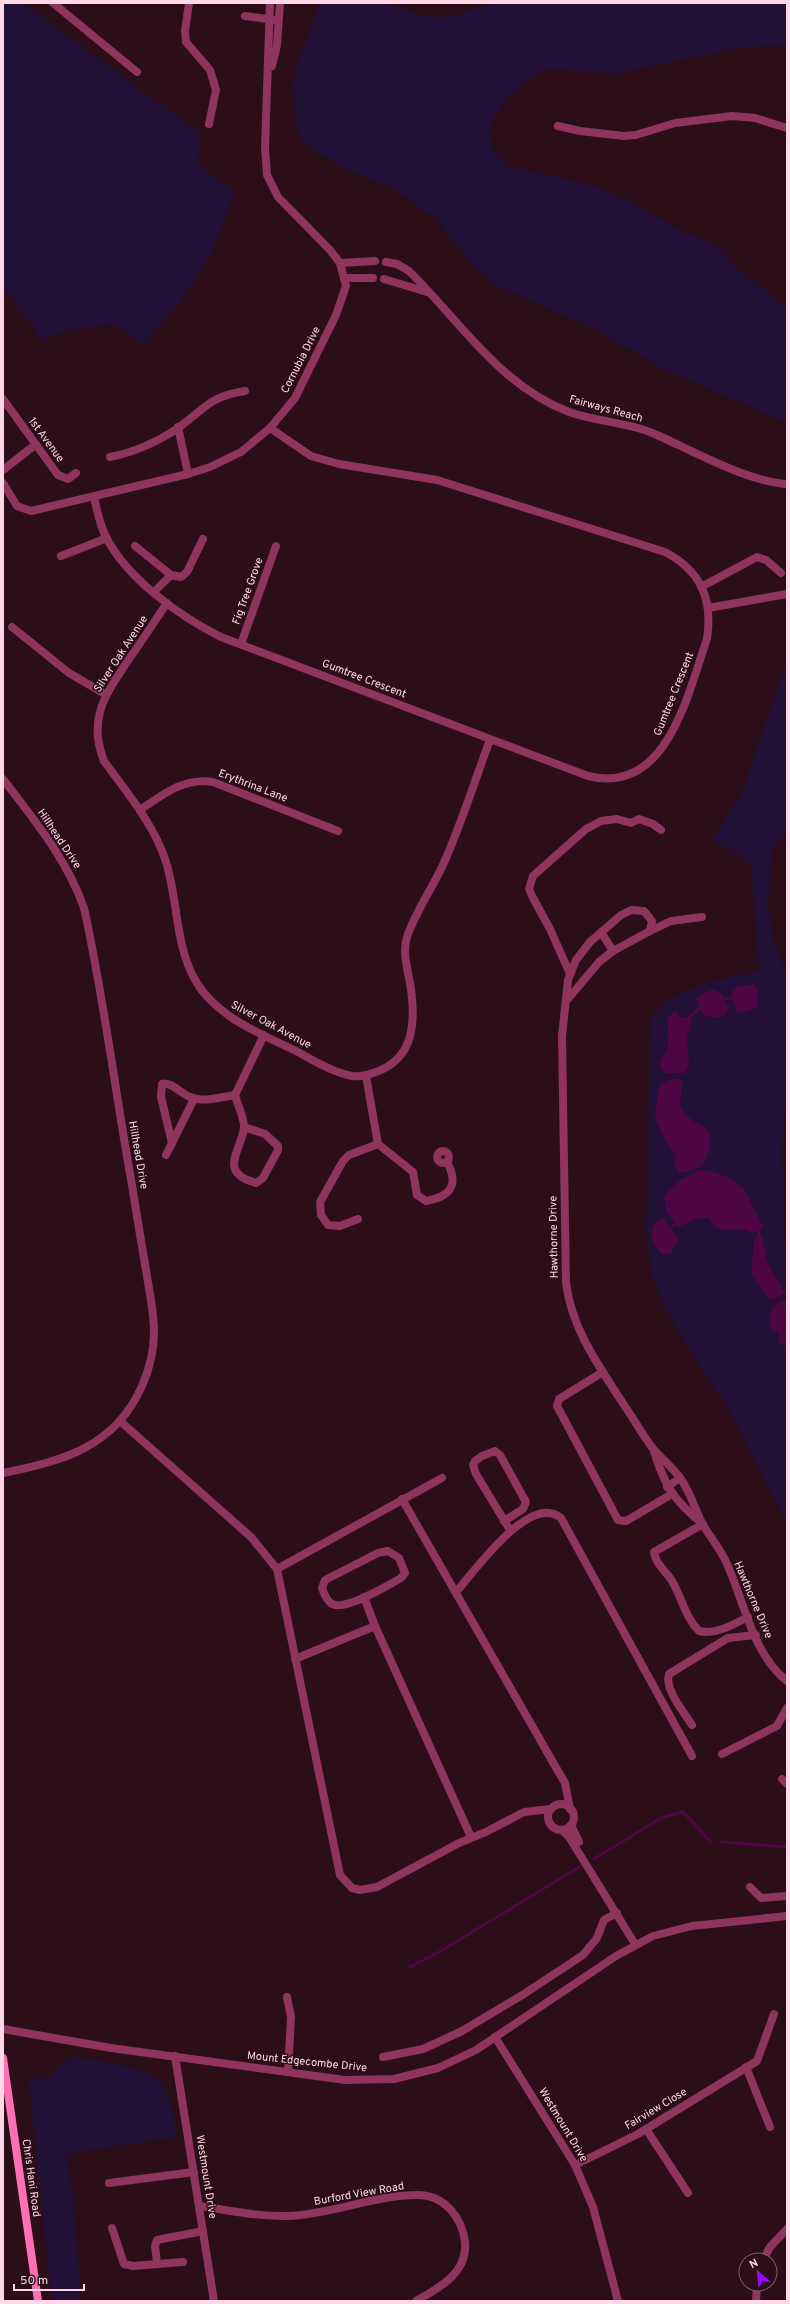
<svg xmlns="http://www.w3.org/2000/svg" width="790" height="2304" font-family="Overpass,sans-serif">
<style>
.green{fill:#221036}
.water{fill:#4d0543}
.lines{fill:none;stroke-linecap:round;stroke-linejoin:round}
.stream{stroke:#4d0543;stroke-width:3}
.minor{stroke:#8f345d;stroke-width:8}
.tertiary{stroke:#8f345d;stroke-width:8}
.secondary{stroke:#ff6fb2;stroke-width:8}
.labels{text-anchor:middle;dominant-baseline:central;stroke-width:3;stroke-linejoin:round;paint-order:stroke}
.street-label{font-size:11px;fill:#ffd8e7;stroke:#2b0e17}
</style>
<rect width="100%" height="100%" fill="#2b0e17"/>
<g class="green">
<path d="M3,3H24L200,134L198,158L200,166L234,191C224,220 214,251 198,276C183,301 162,322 144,344L113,324L68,330L42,340L3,287Z"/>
<path d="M320,3H384L426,16L446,18L493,3H787V45L742,47L616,74L557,69L546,70L530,79L508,97L492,121L490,135L492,148L496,154L509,166L594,186L630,201L683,232L716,244L740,271L771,295L787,311V423L664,369L593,329L492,283L474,267L437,220L394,189L343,168L310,148L303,141L296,128L293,86L295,69Z"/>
<path d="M787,659V830L772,850L768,903L772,935L787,978V1077L782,1147L784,1237L787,1256V1523L728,1408L685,1343L664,1305L652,1275L646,1232L650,1022C665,988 726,977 759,971L751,865L739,854L711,839L741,795Z"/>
<path d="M78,2057C99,2061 152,2067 164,2086C173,2101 174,2121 177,2137L66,2154L73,2195L81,2301H52L28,2078L48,2077L69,2058Z"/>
</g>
<g class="water">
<path d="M754,984L757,990V1008L741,1013L737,1012L731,994L738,986Z"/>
<path d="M714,990L721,993L729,1007L725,1015L714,1018L704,1015L698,1006L697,998L708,991Z"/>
<path d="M675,1011L680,1018L690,1016L692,1018L687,1038L689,1065L685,1073H665C654,1066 664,1056 667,1048C669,1043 668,1024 668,1018Z"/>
<path d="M679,1079L682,1081C683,1091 678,1100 682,1109C686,1119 697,1122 705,1128C709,1131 710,1137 710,1142C708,1164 702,1169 679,1173L674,1162L677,1157L664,1138L657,1122L655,1114L660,1084L669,1080Z"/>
<path d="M701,1170L714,1172L727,1177L744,1189L764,1228L753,1233C736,1223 721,1240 709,1218L697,1219L678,1227L666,1212L664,1196L679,1181Z"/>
<path d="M663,1217L679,1240L670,1254H662C650,1242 645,1228 663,1217Z"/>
<path d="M762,1236L767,1261L785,1293L774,1299C765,1299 763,1287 756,1282L755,1277L751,1275L754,1239Z"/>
<path d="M783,1300H787V1346L779,1343V1333L772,1330C765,1319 772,1304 783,1300Z"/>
</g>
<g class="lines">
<g class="stream">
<path d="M721,1000L731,998"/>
<path d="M687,1019L701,1007"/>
<path d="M672,1227L675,1224"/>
<path d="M756,1229L759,1232V1240"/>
<path d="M722,1842L787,1847"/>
<path d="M594,1859L661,1818L682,1812C694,1821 700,1833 711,1842"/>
<path d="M410,1967L441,1951L581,1866"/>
</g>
<g class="minor">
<path d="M53,3L137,72"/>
<path d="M189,3L185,31L186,42L210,70L216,90L209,124"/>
<path d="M245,16L274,20"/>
<path d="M272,66L277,45L280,3"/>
<path d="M558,126L580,131L624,136L636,135L675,123L732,116L755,118L787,128"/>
<path d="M386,262L397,264L409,271C459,320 500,386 569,412C597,422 629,422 657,435C695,452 746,481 787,484"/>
<path d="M340,263L375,261"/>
<path d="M344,278H373"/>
<path d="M384,279L427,292"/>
<path d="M3,399L58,475L68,479L76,473"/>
<path d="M178,427L188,474"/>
<path d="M110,457C136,452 157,442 178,428C206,408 208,397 245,391"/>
<path d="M3,470L35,445"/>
<path d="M3,483L17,506L31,511L188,474L210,467L241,452L270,428L295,398L336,315L346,286L340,263L330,250L278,197L267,175L265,147L270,3"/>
<path d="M94,497C97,510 99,522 105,535C126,578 179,616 221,637L588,776C667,796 688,693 707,639C713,599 701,571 665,552L437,480L339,464L311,456L270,428"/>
<path d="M135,546L171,575L181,577L187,572L203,539"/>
<path d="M61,556L107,538"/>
<path d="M701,587L757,557L766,560L781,573"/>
<path d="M154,592L171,575"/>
<path d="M167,603C154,622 142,641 129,659C106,694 87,718 104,761C127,793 154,824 166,862C178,900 175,943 194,978C214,1016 259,1033 296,1051C313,1060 332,1072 352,1076C361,1077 368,1075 376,1072C410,1060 415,1030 412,998C411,979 401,955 407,937C415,913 431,890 442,867C461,826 474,782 490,740"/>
<path d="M708,608L787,594"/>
<path d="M12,627L69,673L105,694"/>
<path d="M241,644L276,546"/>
<path d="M140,810C162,795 184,777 213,782L338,831"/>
<path d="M650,931L671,921L702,917"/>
<path d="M601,932L613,951"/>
<path d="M570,974L550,929L533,898L529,889L533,876L586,829L601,821L617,819L631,823L639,819L653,824L661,830"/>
<path d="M567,1000L599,962L613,951L650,931L652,921L644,911L631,910L621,915L590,942L576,960L568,980L562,1036L566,1283C572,1330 599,1366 624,1405C634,1419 643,1436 654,1450C663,1460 673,1468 681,1479C691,1494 695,1509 703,1525C711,1538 721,1550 727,1564C744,1601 753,1655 787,1681"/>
<path d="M366,1076L378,1144"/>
<path d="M235,1095C237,1104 245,1119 244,1128C240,1153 218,1172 256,1183L263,1178L278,1150V1146L265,1134L244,1127"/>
<path d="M235,1095L264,1035"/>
<path d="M172,1143L161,1097L162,1084C170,1081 182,1094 190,1097C203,1103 221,1097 235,1095"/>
<path d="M378,1144L413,1172L417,1195L426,1201C449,1197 460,1186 447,1162"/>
<circle cx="443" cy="1157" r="6"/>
<path d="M166,1155L194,1099"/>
<path d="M358,1219L340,1226L328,1225L321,1215L320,1202L343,1161L349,1155L378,1144"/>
<path d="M603,1372L559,1399L557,1406L618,1520L626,1521L672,1494"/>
<path d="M120,1421L251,1537L277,1569"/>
<path d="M654,1451C664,1485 675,1502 703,1524"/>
<path d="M442,1478L277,1569L340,1875L352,1888L360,1890L377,1887L459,1843L486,1832L524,1812L551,1809"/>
<path d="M667,1487L680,1478"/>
<path d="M402,1499L558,1771L565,1783L570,1809"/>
<path d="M504,1521L523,1509L526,1502L500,1455L495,1451L482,1456L475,1461L473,1465L476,1474L510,1530"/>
<path d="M703,1524L654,1552C655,1564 666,1571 672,1581C682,1598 685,1617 699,1631C716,1635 732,1625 748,1617"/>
<path d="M388,1551L399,1558L405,1573L401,1578C388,1585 346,1611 332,1604C327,1601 324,1594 322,1588L325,1580L378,1553Z"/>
<path d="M456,1592C474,1572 530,1492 561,1518L692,1756"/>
<path d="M364,1597L375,1626"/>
<path d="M295,1659L375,1626L471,1837"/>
<path d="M692,1725C684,1712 664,1689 669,1674L728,1638L756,1635"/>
<path d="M722,1754L777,1726L787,1708"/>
<path d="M782,1779L787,1784"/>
<circle cx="561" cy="1817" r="13"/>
<path d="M571,1825L579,1842"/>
<path d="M562,1830L569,1837L635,1944"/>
<path d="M750,1887L761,1898L787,1896"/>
<path d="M287,1997L291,2017L288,2072"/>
<path d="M495,2037L575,2165L593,2207L618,2301"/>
<path d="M175,2056L214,2301"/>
<path d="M383,2057L423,2049L462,2031L524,1994L583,1955L597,1938L604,1920L617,1913"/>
<path d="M746,2067L770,2127"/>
<path d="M646,2129L688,2193"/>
<path d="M575,2165L638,2134L757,2061L774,2014"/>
<path d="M109,2183L194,2172"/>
<path d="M199,2206C228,2210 259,2217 289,2216C332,2214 375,2195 418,2195C444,2195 462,2217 465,2242C468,2273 439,2288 416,2301"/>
<path d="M112,2228L124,2264L133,2266L183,2262"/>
<path d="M763,2260L770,2247L787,2229"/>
<path d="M157,2263L155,2246L157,2240L203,2231"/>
<path d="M756,2301L757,2284"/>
</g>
<g class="tertiary">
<path d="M3,779C34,820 67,859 84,908C103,994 114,1082 129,1168C135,1202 140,1236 146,1270C149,1290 154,1311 154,1332C154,1350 149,1370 142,1386C115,1447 63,1461 3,1473"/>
<path d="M3,2029L111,2048L345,2080L394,2079L438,2068L476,2050L616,1956L653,1936L692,1926L787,1916"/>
</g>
<path class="secondary" d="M3,2058L38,2301"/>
</g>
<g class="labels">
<g class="street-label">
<text transform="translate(301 360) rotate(-63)">Cornubia Drive</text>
<text transform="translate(606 409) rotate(15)">Fairways Reach</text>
<text transform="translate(46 440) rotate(54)">1st Avenue</text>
<text transform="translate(248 591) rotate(-70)">Fig Tree Grove</text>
<text transform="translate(121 654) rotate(-57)">Silver Oak Avenue</text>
<text transform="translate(364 679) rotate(21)">Gumtree Crescent</text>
<text transform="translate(674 694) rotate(-68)">Gumtree Crescent</text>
<text transform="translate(253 786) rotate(21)">Erythrina Lane</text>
<text transform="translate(59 839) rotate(56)">Hillhead Drive</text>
<text transform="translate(271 1025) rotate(28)">Silver Oak Avenue</text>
<text transform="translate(138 1155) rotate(80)">Hillhead Drive</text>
<text transform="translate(554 1237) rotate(-91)">Hawthorne Drive</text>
<text transform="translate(753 1600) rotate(67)">Hawthorne Drive</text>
<text transform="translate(307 2062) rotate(6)">Mount Edgecombe Drive</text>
<text transform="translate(656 2109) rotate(-31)">Fairview Close</text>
<text transform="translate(563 2125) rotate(59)">Westmount Drive</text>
<text transform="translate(206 2177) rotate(81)">Westmount Drive</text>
<text transform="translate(31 2178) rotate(82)">Chris Hani Road</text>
<text transform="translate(359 2194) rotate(-10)">Burford View Road</text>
</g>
</g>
<rect width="790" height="2304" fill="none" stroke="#ffd8e7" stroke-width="8"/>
<g transform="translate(758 2272) rotate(333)"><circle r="19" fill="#2b0e17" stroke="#805f6a"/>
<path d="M0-3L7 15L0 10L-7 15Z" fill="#9e04ff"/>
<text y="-6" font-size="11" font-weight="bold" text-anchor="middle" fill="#ffd8e7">N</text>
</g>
<path d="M14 2284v6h70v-6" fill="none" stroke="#ffd8e7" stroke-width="2"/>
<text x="20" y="2284" font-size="12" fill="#ffd8e7" stroke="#2b0e17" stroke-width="3" paint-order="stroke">50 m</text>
</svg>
